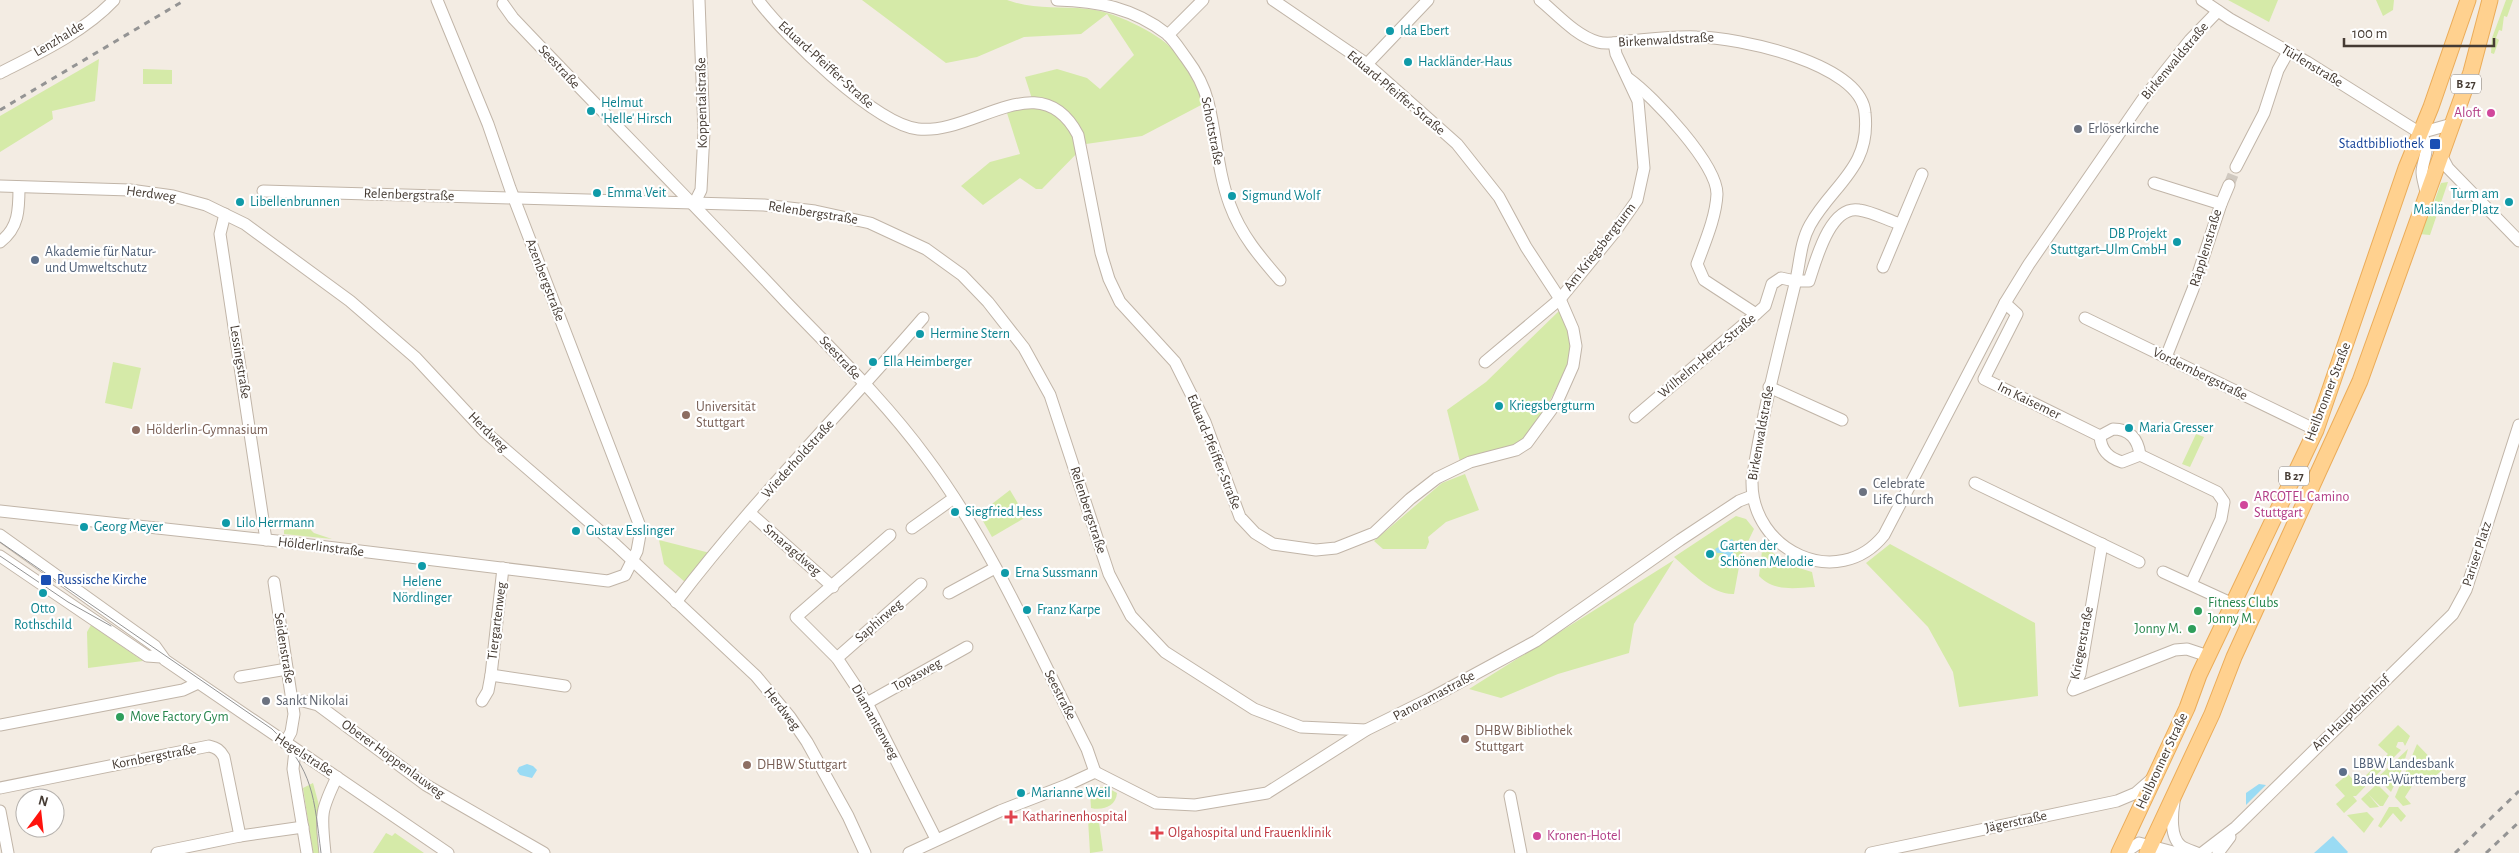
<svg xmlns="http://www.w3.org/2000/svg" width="2519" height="853" font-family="'Alegreya Sans',sans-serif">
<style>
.green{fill:#d5eaa8}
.water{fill:#9adbf4}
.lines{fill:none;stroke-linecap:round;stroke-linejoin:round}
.minor-tunnel{stroke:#d0c9c0;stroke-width:11;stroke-dasharray:11 5.5;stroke-linecap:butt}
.minor-casing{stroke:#c1b5a8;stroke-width:13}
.major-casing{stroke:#ebac59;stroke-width:17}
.minor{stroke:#fff;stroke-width:11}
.major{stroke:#ffd18f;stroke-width:15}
.tram{stroke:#949494;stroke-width:1}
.rail{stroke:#949494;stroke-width:3;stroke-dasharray:6 6;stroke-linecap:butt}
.culture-dot{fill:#0f9aa8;stroke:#fff;stroke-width:2}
.hotel-dot{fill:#d1479c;stroke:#fff;stroke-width:2}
.worship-dot{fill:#6b7280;stroke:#fff;stroke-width:2}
.transit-dot{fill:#1a4fb4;stroke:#fff;stroke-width:2}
.service-dot{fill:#5c6f8a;stroke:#fff;stroke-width:2}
.education-dot{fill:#8d6e63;stroke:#fff;stroke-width:2}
.leisure-dot{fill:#2e9e5b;stroke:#fff;stroke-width:2}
.health-dot{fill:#e0444e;stroke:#fff;stroke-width:2}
.labels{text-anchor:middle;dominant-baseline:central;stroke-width:4.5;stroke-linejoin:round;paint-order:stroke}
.shield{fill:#fff;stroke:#7d7670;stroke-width:1}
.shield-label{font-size:12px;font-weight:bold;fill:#453b33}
.culture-label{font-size:14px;fill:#0d838f;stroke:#fff;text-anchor:start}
.street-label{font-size:14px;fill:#453b33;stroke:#fff}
.hotel-label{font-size:14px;fill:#b23c85;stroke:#fff;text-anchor:start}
.worship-label{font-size:14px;fill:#5b616d;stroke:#fff;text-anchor:start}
.transit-label{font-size:14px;fill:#164399;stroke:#fff;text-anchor:end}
.service-label{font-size:14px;fill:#4e5e75;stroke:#fff;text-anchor:start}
.education-label{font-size:14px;fill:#785e54;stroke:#fff;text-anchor:start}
.leisure-label{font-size:14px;fill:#27864d;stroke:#fff;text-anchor:start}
.health-label{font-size:14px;fill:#be3a42;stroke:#fff;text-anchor:start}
</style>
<rect width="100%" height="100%" fill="#f3ece3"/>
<g class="green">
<path d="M862,0H1007C1034,10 1058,6 1087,9C1110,10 1158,32 1173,50C1186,64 1195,86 1205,103L1142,136L1086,144L1042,189H1036L1020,178L983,205L961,186L990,162L1020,154L1007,113L1034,105L1025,77L1057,69L1087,78L1100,89L1134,55L1107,14L1081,34L1024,37L977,57L946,63Z"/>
<path d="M2228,0H2278L2269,22Z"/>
<path d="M2376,0H2394L2393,10L2383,16Z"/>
<path d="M2506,0H2513L2507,17L2504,16L2502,31L2499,30L2496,38L2499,40L2494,54L2491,53L2492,38Z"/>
<path d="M99,59L95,101L52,111L53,119L0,152V116Z"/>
<path d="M143,69L172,70V84H143Z"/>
<path d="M2448,182L2430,235L2419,234L2424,222L2429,216L2441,183Z"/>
<path d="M1560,310C1567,318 1573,335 1572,346C1571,365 1539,425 1525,438C1509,453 1480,456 1460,462L1447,410L1486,382Z"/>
<path d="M113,362L141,368L132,409L105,403Z"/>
<path d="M2196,434L2204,437L2190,467L2182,464Z"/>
<path d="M1465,474L1479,510L1446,522L1428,537L1429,542L1426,549H1383L1374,541L1442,483Z"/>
<path d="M1010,490L1026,517L992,537L979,514Z"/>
<path d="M1736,516L1746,519L1754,529L1741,556L1734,594C1712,595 1690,571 1674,557Z"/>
<path d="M308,527L314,533L332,539L284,534V530C293,527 299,532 308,527Z"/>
<path d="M659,540L710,553L685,582L664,564Z"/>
<path d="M1890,544L2035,623L2038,696L1959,707L1953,672L1928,627L1866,563Z"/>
<path d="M1766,547L1786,564L1812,572L1815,587C1795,588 1774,592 1759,576L1762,551Z"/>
<path d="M1674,560L1634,624L1629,653L1558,674L1501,698L1469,689Z"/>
<path d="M91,625L143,661L88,668L87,632Z"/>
<path d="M2398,725L2410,736L2405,746L2403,742H2398L2396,747L2401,750L2356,796H2353L2357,801L2344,813L2336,804L2345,796L2335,785L2348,774L2357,784L2388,754L2378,745Z"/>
<path d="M2417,744L2442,770L2428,783L2419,775L2405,797L2411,804L2403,806L2395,797Z"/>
<path d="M2408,749L2402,769L2391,792L2377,778Z"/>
<path d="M313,783L320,809L325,853H313L303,788Z"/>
<path d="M2377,784L2389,796L2383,806H2380L2368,794L2379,807L2370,808L2361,799Z"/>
<path d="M1095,787H1106L1117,793C1116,806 1103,811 1091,808L1090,792Z"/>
<path d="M2389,807H2398L2406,816L2401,822L2393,813L2381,828L2378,826Z"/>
<path d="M2367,812L2374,819L2364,833L2347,815Z"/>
<path d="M1091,815H1098L1103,851L1090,853L1088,819Z"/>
<path d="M386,833L392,836L395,833L424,853H373Z"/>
</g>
<g class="water">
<path d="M1732,539L1734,542L1733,554L1730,557L1729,562H1725L1723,553H1717L1715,549Z"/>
<path d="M527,764L533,766L537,770L532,778L520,775L517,771L519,767Z"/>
<path d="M2259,784L2266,785L2246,805V793Z"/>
<path d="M2333,836L2348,852L2347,853H2314Z"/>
</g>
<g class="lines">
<path class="minor-tunnel" d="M2229,185L2236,167"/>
<g class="minor-casing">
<g id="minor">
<path d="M758,0C784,35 875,124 918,129C975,135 1040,63 1078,135L1101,253L1109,279L1120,302L1175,362L1205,422L1240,517L1255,533L1273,544L1316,550L1336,548L1374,533L1410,499L1437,478L1470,462L1516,450L1527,443L1557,402L1573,366L1576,346L1573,329L1560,299L1526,247L1499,197L1457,144L1367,64L1273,0"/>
<path d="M1057,0C1097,1 1134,8 1167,34C1174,40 1180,50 1186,58C1195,70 1204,86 1208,102C1217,137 1217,170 1230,205C1241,235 1260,257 1280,280"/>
<path d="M1540,0C1557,14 1576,36 1598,42C1607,45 1619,42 1628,41C1651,39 1674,36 1697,37C1737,37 1861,63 1865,113C1871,168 1833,184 1810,225C1800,243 1800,264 1795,284C1779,350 1762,414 1752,481C1751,551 1838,592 1884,535L2005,303L2029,264L2143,99L2190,40L2218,11"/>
<path d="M2202,0L2230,19L2307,62L2420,133C2432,148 2423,157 2422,172C2422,178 2425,186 2426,193"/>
<path d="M503,4L513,18C604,114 697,207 787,303C835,353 885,401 926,457C992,545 1037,651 1087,749L1095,772"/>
<path d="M1168,35L1203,0"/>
<path d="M1367,64L1428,0"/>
<path d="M0,73C39,53 84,32 114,0"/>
<path d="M1629,79C1653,96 1717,164 1717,194C1716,217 1705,242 1697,264L1704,280L1756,314"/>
<path d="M2420,133L2452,124"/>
<path d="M2440,153L2448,168L2519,241"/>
<path d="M2236,167L2264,113L2278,70L2288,52"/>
<path d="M2154,183L2221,204"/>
<path d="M0,186L130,190L173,196L206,205L245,224L350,301L416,358L484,431L616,545L756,676L790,717L807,742L848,816L865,853"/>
<path d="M263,191L764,205L815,211L870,223L926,249L962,275L988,302L1024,348L1050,395L1109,574L1131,616L1165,652L1254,709L1301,727L1366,730"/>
<path d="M694,204L701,190L704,132L699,0"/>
<path d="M225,214L220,234L266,540"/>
<path d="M0,242C19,228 19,209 19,187"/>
<path d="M1883,267L1922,174"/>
<path d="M2005,303L2017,314L1984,379L2100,436"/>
<path d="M2085,318L2316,430"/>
<path d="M2166,357L2193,289L2221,204L2229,185"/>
<path d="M1485,362L1560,299L1614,233L1637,200L1644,168L1638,101L1616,54L1614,43"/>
<path d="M1769,387L1842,420"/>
<path d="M1635,417L1756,314L1765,306L1772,284L1781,278L1795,281H1809C1816,260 1830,205 1859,210C1873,212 1887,220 1900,224"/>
<path d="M2113,429C2129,429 2138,438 2140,455L2122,462C2109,458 2101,451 2100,436Z"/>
<path d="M2140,455L2217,492L2224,502L2221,519L2191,584"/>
<path d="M1975,483L2139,562"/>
<path d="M0,511L277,541L608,581L625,575L637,551L641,529L510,188L488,124L437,0"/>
<path d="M750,513L833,587"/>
<path d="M912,528L954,498"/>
<path d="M0,535L155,646L165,660L448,853"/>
<path d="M890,535L796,617L837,658L867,703L936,839"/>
<path d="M2102,544L2080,674L2073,690L2175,650L2187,649L2208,656"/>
<path d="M0,556L147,656L161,657"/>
<path d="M2163,572L2233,604"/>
<path d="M274,582L294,714L291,732L285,743"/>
<path d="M949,593L995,568"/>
<path d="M676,602C752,502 841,413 923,318"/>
<path d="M837,658L921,584"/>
<path d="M491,675L565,686"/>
<path d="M240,677L287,669"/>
<path d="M482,701L488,691L491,675L503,568"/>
<path d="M293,703L303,701L318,705L426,785L544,853"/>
<path d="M867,703L967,647"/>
<path d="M0,725L183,690L198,683"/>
<path d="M295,750L293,769L307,853"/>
<path d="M1095,772L1156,803L1195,805L1267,793L1366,730L1431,698L1536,641L1680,540L1739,501L1752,496"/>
<path d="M0,788L209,746C217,748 220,750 224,757L240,836"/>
<path d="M1510,796L1521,853"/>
<path d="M2174,802C2172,814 2170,837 2181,846C2185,849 2192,851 2197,853"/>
<path d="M0,811L8,853"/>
<path d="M157,853L240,836L303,827"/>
<path d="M325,853C321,814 320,812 337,777"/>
<path d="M909,853L1000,811L1067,785L1095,772"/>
<path d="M1871,853L2117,801L2136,793L2152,779"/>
<path d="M2124,853L2139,843L2177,853"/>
<path d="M2202,853L2236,827L2453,614L2466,590L2519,425"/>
<path d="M2218,853L2230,837"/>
</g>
</g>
<g class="major-casing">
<g id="major">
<path d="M2119,853L2187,708L2199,675L2316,430L2406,168L2431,107L2468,0"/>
<path d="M2147,853L2212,714L2234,657L2360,381L2471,72L2490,0"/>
</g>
</g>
<use href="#minor" class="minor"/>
<use href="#major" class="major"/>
<g class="tram">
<path d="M0,542L272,729C314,770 314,798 321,853"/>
<path d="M0,556L68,602L111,626"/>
</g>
<g class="rail">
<path d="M0,110L185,0"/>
<path d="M2455,853L2519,791"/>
<path d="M2486,853L2519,822"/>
</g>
</g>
<g class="culture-dot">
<circle cx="1390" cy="31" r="5"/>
<circle cx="1408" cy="62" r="5"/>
<circle cx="591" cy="111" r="5"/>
<circle cx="597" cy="193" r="5"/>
<circle cx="1232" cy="196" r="5"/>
<circle cx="240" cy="202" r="5"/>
<circle cx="2509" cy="202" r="5"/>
<circle cx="2177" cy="242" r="5"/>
<circle cx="920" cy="334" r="5"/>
<circle cx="873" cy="362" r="5"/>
<circle cx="1499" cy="406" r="5"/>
<circle cx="2129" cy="428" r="5"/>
<circle cx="955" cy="512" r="5"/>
<circle cx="226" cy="523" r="5"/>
<circle cx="84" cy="527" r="5"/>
<circle cx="576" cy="531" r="5"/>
<circle cx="1710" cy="554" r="5"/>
<circle cx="422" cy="566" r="5"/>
<circle cx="1005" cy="573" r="5"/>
<circle cx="43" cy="593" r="5"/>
<circle cx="1027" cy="610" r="5"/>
<circle cx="1021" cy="793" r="5"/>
</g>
<g class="hotel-dot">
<circle cx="2491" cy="113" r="5"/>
<circle cx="2244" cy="505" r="5"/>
<circle cx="1537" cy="836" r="5"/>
</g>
<g class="worship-dot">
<circle cx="2078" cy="129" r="5"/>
<circle cx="1863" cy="492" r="5"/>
<circle cx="266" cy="701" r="5"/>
</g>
<g class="transit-dot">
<rect x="2429" y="138" width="12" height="12" rx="2.5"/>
<rect x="40" y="574" width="12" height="12" rx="2.5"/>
</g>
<g class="service-dot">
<circle cx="35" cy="260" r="5"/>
<circle cx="2343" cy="772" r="5"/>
</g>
<g class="education-dot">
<circle cx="686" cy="415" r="5"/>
<circle cx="136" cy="430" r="5"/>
<circle cx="1465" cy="739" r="5"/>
<circle cx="747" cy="765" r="5"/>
</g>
<g class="leisure-dot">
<circle cx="2198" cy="611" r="5"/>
<circle cx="2192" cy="629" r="5"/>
<circle cx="120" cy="717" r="5"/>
</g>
<g class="health-dot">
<path d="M1008.5 809.5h5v5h5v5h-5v5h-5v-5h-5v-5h5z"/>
<path d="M1154.5 825.5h5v5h5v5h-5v5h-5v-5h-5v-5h5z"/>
</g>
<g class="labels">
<g class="shield">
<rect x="2451" y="74.5" width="30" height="19" rx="4"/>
<rect x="2279" y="466.5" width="30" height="19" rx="4"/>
</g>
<g class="shield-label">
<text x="2466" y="84">B 27</text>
<text x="2294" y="476">B 27</text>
</g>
<g class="culture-label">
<text x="1400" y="31">Ida Ebert</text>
<text x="1418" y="62">Hackländer-Haus</text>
<text x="601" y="103">Helmut<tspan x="601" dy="16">'Helle' Hirsch</tspan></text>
<text x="607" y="193">Emma Veit</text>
<text x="2499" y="194" text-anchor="end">Turm am<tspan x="2499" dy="16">Mailänder Platz</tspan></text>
<text x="1242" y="196">Sigmund Wolf</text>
<text x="250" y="202">Libellenbrunnen</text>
<text x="2167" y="234" text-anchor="end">DB Projekt<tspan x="2167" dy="16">Stuttgart–Ulm GmbH</tspan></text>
<text x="930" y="334">Hermine Stern</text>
<text x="883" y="362">Ella Heimberger</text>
<text x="1509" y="406">Kriegsbergturm</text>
<text x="2139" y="428">Maria Gresser</text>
<text x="965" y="512">Siegfried Hess</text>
<text x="236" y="523">Lilo Herrmann</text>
<text x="94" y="527">Georg Meyer</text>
<text x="586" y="531">Gustav Esslinger</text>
<text x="1720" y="546">Garten der<tspan x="1720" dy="16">Schönen Melodie</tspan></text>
<text x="1015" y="573">Erna Sussmann</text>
<text x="422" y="582" text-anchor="middle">Helene<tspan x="422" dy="16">Nördlinger</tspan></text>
<text x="43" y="609" text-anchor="middle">Otto<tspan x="43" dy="16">Rothschild</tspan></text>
<text x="1037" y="610">Franz Karpe</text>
<text x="1031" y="793">Marianne Weil</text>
</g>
<g class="street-label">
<text transform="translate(59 39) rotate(-31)">Lenzhalde</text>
<text transform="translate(1666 40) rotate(-3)">Birkenwaldstraße</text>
<text transform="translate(2175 61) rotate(-50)">Birkenwaldstraße</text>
<text transform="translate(826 65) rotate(42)">Eduard-Pfeiffer-Straße</text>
<text transform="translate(2312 66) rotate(31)">Türlenstraße</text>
<text transform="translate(559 67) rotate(47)">Seestraße</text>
<text transform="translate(1396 93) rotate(40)">Eduard-Pfeiffer-Straße</text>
<text transform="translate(702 103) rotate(-91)">Koppentalstraße</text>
<text transform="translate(1212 131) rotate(79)">Schottstraße</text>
<text transform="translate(151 194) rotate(8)">Herdweg</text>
<text transform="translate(409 195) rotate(2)">Relenbergstraße</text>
<text transform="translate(813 213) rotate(9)">Relenbergstraße</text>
<text transform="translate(1600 247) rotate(-52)">Am Kriegsbergturm</text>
<text transform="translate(2206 248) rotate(-73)">Räpplenstraße</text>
<text transform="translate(545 280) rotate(69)">Azenbergstraße</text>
<text transform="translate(1707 356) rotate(-40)">Wilhelm-Hertz-Straße</text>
<text transform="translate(840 358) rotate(47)">Seestraße</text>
<text transform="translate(240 362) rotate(81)">Lessingstraße</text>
<text transform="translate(2200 374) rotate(26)">Vordernbergstraße</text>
<text transform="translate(2328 392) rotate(-69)">Heilbronner Straße</text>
<text transform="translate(2029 401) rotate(26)">Im Kaisemer</text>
<text transform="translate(488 432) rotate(45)">Herdweg</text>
<text transform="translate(1761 433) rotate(-80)">Birkenwaldstraße</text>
<text transform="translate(1214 452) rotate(68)">Eduard-Pfeiffer-Straße</text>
<text transform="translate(798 459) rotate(-48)">Wiederholdstraße</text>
<text transform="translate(1088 510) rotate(72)">Relenbergstraße</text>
<text transform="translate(321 547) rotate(7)">Hölderlinstraße</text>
<text transform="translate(792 550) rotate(41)">Smaragdweg</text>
<text transform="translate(2477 554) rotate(-72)">Pariser Platz</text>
<text transform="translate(497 621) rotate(-83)">Tiergartenweg</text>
<text transform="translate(879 621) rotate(-41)">Saphirweg</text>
<text transform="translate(2082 643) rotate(-79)">Kriegerstraße</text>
<text transform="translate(284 648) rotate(81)">Seidenstraße</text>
<text transform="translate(917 675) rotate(-29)">Topasweg</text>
<text transform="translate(1060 695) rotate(63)">Seestraße</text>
<text transform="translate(1434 696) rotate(-28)">Panoramastraße</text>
<text transform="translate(782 709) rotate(52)">Herdweg</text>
<text transform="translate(2351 713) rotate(-44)">Am Hauptbahnhof</text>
<text transform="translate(875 722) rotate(61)">Diamantenweg</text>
<text transform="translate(304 755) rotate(33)">Hegelstraße</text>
<text transform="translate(154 757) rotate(-11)">Kornbergstraße</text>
<text transform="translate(393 759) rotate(36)">Oberer Hoppenlauweg</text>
<text transform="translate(2162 761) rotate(-65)">Heilbronner Straße</text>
<text transform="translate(2016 822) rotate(-12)">Jägerstraße</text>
</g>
<g class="hotel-label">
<text x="2481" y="113" text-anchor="end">Aloft</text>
<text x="2254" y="497">ARCOTEL Camino<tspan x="2254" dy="16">Stuttgart</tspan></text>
<text x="1547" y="836">Kronen-Hotel</text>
</g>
<g class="worship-label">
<text x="2088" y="129">Erlöserkirche</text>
<text x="1873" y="484">Celebrate<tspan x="1873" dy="16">Life Church</tspan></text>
<text x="276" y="701">Sankt Nikolai</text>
</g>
<g class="transit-label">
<text x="2424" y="144">Stadtbibliothek</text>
<text x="57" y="580" text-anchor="start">Russische Kirche</text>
</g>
<g class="service-label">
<text x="45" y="252">Akademie für Natur-<tspan x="45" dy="16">und Umweltschutz</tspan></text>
<text x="2353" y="764">LBBW Landesbank<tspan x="2353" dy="16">Baden-Württemberg</tspan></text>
</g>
<g class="education-label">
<text x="696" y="407">Universität<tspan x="696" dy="16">Stuttgart</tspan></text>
<text x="146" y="430">Hölderlin-Gymnasium</text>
<text x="1475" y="731">DHBW Bibliothek<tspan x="1475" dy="16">Stuttgart</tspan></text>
<text x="757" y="765">DHBW Stuttgart</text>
</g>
<g class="leisure-label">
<text x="2208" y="603">Fitness Clubs<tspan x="2208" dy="16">Jonny M.</tspan></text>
<text x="2182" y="629" text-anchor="end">Jonny M.</text>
<text x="130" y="717">Move Factory Gym</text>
</g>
<g class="health-label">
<text x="1022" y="817">Katharinenhospital</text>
<text x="1168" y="833">Olgahospital und Frauenklinik</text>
</g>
</g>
<g transform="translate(40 813) rotate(15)"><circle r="24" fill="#ffffff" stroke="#b5b1ad"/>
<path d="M0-4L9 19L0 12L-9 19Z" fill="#ff130d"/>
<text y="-8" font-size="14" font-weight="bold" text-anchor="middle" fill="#453b33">N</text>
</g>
<path d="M2344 38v8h150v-8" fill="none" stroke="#453b33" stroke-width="2.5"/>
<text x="2352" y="38" font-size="15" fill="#453b33" stroke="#ffffff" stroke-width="4" paint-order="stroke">100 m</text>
</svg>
